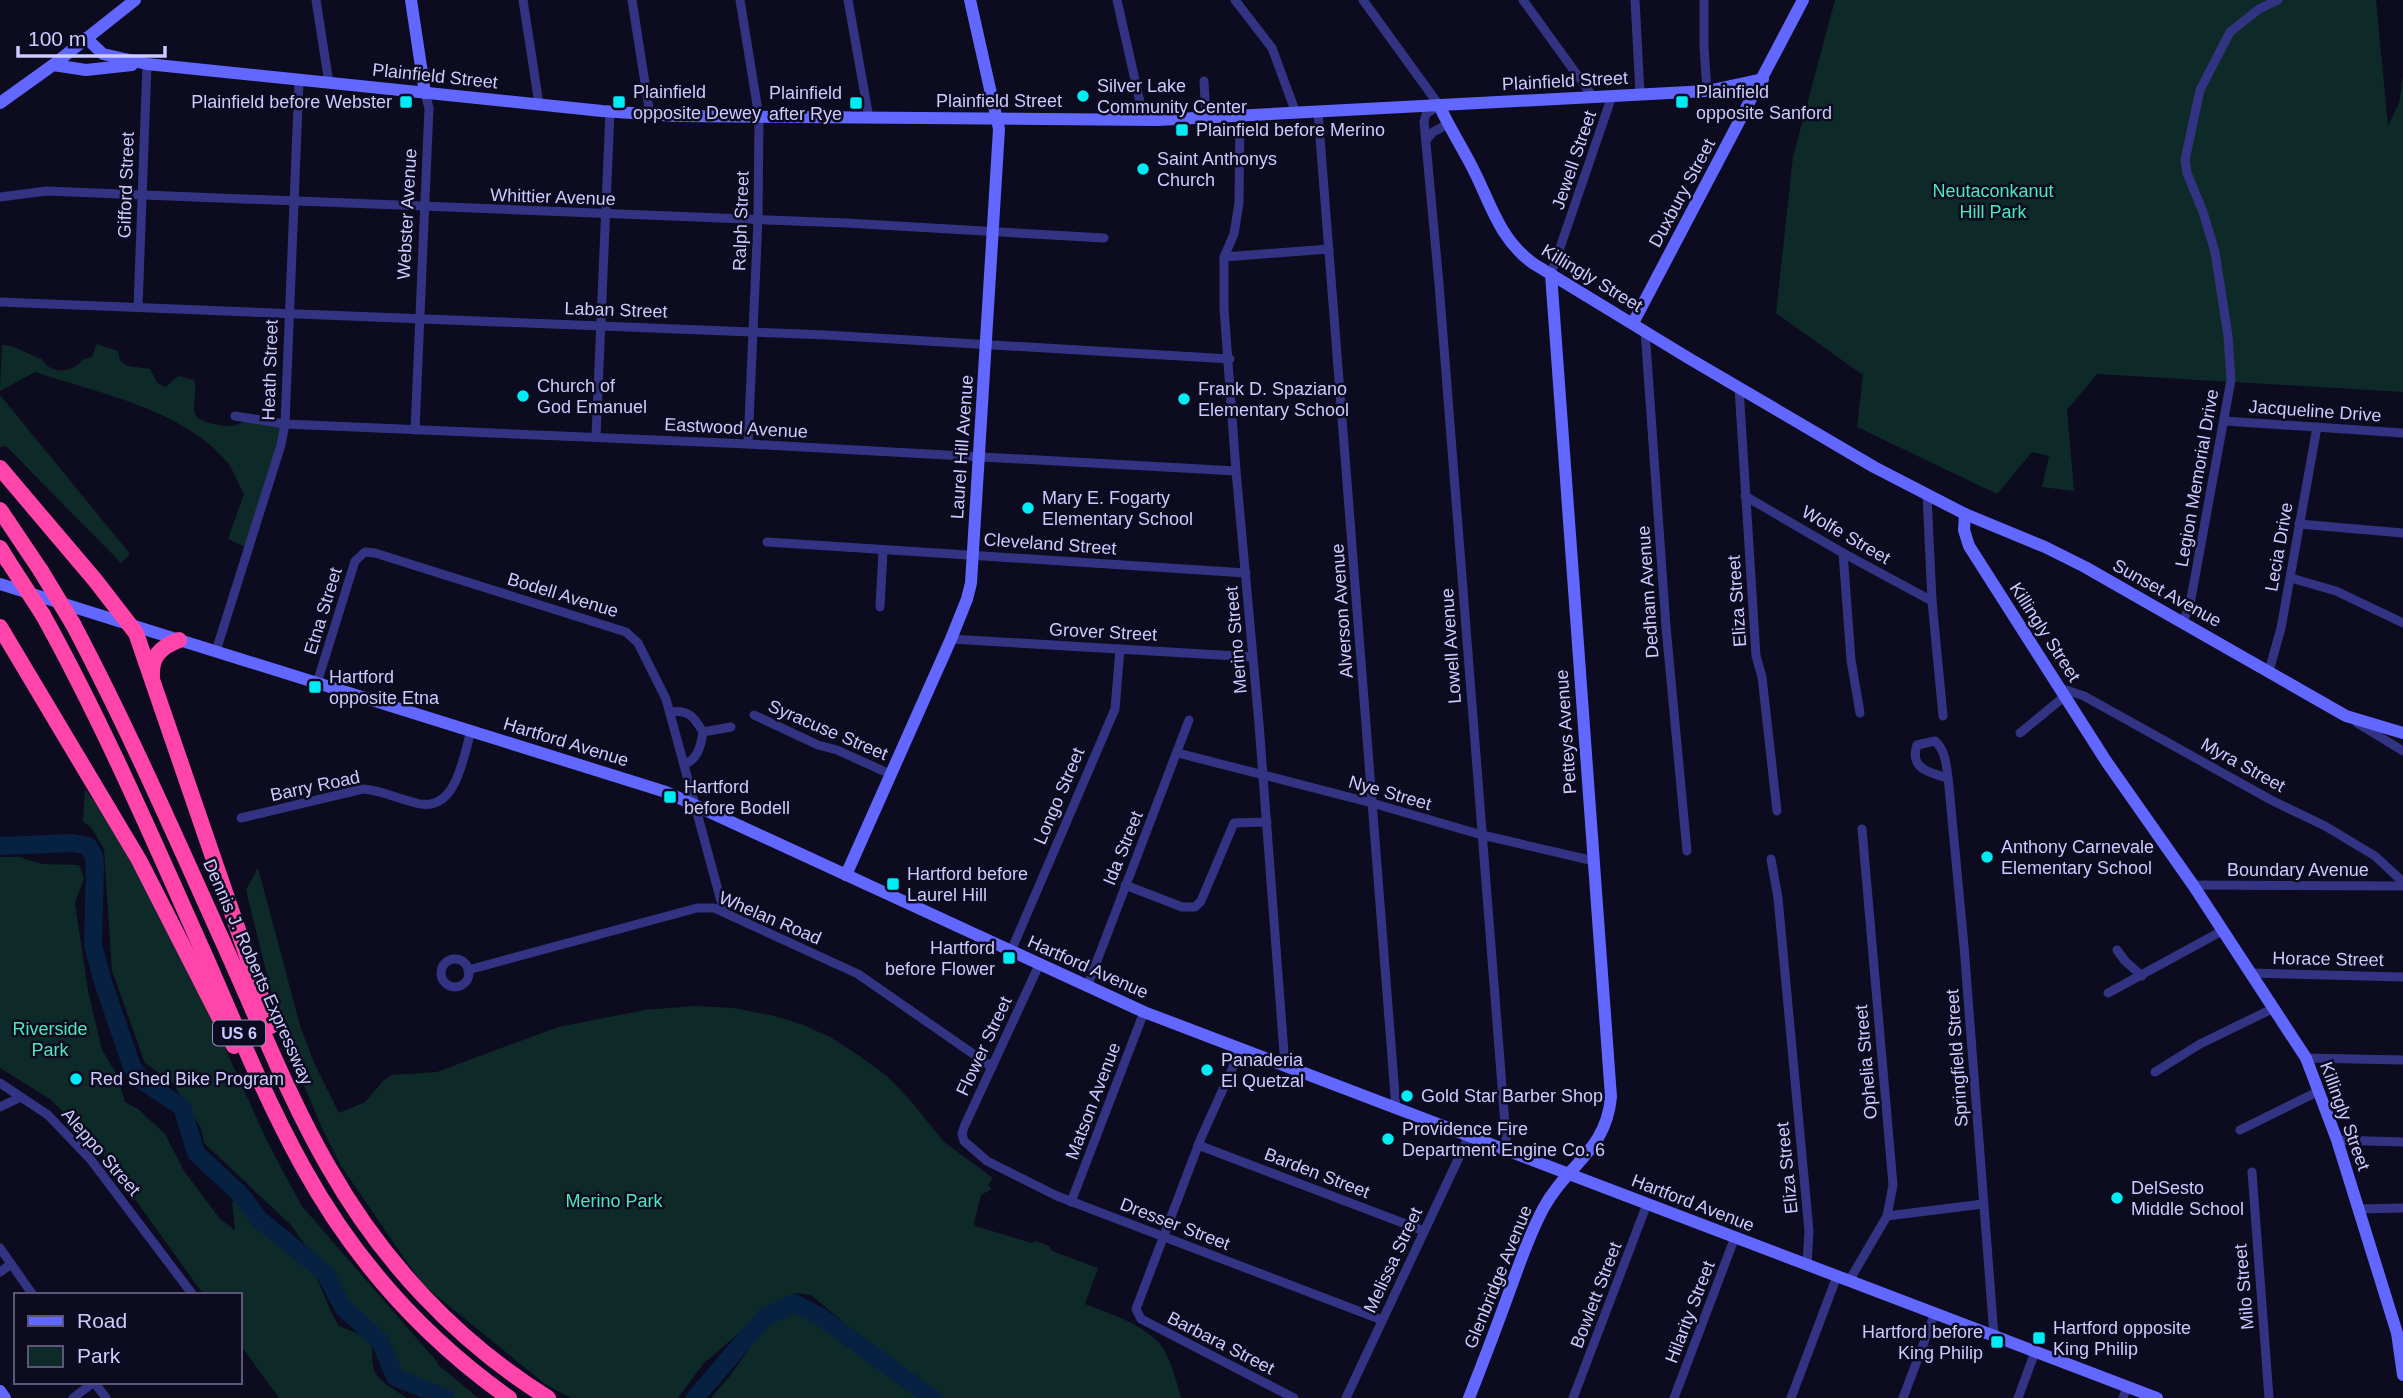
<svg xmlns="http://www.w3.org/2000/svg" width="2403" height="1398" font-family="Helvetica,sans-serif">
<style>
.green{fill:#0e2a28}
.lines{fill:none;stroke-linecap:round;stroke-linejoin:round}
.river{stroke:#072143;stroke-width:18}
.street{stroke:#323483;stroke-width:9}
.secondary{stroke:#6167ff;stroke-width:12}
.highway{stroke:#ff45aa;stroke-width:16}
.highway-bridge{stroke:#ff45aa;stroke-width:16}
.poi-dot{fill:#00ecf5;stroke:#0d0b20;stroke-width:2.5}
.labels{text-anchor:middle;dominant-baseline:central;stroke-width:5;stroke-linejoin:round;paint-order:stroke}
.shield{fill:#0d0b20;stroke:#9391bc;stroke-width:2}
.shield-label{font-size:16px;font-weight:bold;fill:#cdcaff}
.street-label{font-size:18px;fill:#cdcaff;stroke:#0d0b20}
.poi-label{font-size:18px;fill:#cdcaff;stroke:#0d0b20;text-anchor:start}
.park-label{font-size:18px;fill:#4ee7b7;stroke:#0d0b20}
</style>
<rect width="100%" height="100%" fill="#0d0b20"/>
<g class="green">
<path d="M1835,0H2376L2388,126L2399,103L2403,76V392L2097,374L2067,410L2074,491L2042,487L2049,456L2032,452L1997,494L1857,427L1863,375L1776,313L1793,157Z"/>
<path d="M97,344L118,351L120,361L128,366L150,369L157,383L166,387L178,376L194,380C198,391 192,403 195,414C198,423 228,428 236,425C240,424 243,421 246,419L283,426L245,547L228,539L244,494C238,484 234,470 226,461C182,409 98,393 35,372L0,391L2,345C17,345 27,355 42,359C49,375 74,373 82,360L92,357Z"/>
<path d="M0,395L130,554L121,563L6,446L0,447Z"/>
<path d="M85,789L107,819L166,925L202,997L267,1141L301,1205L438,1363L437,1364L478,1398H439L415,1385L391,1360L379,1342L354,1314L291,1225L204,1143L201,1128L172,1082L145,1063L112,971L104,849L91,827L83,822Z"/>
<path d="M0,857H19L42,864L79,865L84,878L75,903L88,991L102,1050L116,1073L125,1102L138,1109L165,1134L184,1171L220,1219L235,1230L232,1201L248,1205L263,1218L292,1252L315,1274L332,1314L339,1326L369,1338C374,1350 371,1354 373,1366C375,1381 396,1390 407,1398H279L240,1344V1295H204L93,1141L50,1099L0,1068Z"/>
<path d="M258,868L301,1029L315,1065L339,1113L365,1102L384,1080L392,1075L437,1072L558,1027L645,1010L694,1006L733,1008L775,1016L803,1025L830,1037L861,1057L887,1076L910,1100L944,1142L993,1178L988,1185L992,1189L981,1195L974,1222L975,1226L1032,1243L1035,1241L1049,1246L1052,1251L1098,1268L1085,1304C1108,1313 1140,1323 1158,1342C1169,1352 1177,1383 1181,1398H934L811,1295L795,1293L765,1311L703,1364L678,1398H571L545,1384L422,1284L341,1166L322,1128L294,1062L273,999L246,890Z"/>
<path d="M796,1308C841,1320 882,1369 919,1398H711L729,1377L767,1324L777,1315Z"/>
</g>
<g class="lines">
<g class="river">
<path d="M0,846L72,843L88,846L94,856L95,866L93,945L102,979L132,1067L144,1082L182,1107L196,1153L240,1194L260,1220L325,1273L343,1307L380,1341L395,1377L446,1398"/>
<path d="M695,1398L764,1318L794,1303L821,1317L932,1398"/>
</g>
<g class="street">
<path d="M316,0L329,83"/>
<path d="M523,0L539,104"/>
<path d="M632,0L650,115"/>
<path d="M740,0L759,117L758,219L748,444"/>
<path d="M848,0L869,118"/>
<path d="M1117,0L1144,120"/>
<path d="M1235,0L1272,48L1296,113"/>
<path d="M1363,0L1439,105L1426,114L1424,122L1439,284L1507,1150"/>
<path d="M1523,0L1593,97"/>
<path d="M1635,0L1640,94"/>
<path d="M1704,0V47L1707,91"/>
<path d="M1204,81L1206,118"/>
<path d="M1318,112L1396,1108"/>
<path d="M1240,116L1239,203L1234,234L1224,257V308L1236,471L1259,724L1285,1066"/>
<path d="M1426,140L1433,132L1448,124"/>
<path d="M0,197L46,191L846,223L1104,238"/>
<path d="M1224,257L1329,249"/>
<path d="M1551,274L1612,96"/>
<path d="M0,302L826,335L1230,359"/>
<path d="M138,307L147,64"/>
<path d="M1645,330L1666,627L1687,851"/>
<path d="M1739,388L1756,656L1762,677L1777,811"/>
<path d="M235,416L285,424L748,444L1236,471"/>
<path d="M2225,421L2403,433"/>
<path d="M415,430L429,108L425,93"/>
<path d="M596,436L610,112"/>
<path d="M1927,495L1932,601L1943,716"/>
<path d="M1745,496L1843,553L1932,601"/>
<path d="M2299,524L2403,533"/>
<path d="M767,542L1246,573"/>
<path d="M1843,553L1851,660L1860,713"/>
<path d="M2291,578L2336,591L2403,623"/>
<path d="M880,607L883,551"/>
<path d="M2183,622L2190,604L2231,380L2228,336L2215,252L2203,212L2187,173L2185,160L2200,90L2230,32L2259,9L2278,0"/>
<path d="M951,639L1253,657"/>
<path d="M216,651L281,445L285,424L299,80"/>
<path d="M2269,671L2281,628L2317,427"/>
<path d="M317,683L355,561L365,552L375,553L626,632L638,643L666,699L724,912"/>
<path d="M2060,688L2084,696L2271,800L2325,826L2375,856L2403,882"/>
<path d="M670,712C689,709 694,717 703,732C701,745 698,760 684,764"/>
<path d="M754,715L818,745L837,750L890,774"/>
<path d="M2357,723L2403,751"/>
<path d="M703,732L731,727"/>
<path d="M2020,733L2065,696"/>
<path d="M1178,753L1372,803L1482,835L1594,861"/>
<path d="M1948,778C1929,773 1909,768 1917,745L1935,741C1947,751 1947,772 1949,787L1964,946L1994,1336"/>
<path d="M241,818L363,789C381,790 398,799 416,803C456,814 463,758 471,731"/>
<path d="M1771,859L1778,898L1809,1231L1807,1265"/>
<path d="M1125,885L1182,907H1195L1201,901L1234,823L1267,822"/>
<path d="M2193,885L2403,886"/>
<path d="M2117,950L2125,961L2142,976"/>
<path d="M1011,951L1115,709L1120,649"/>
<circle cx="455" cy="973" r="14"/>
<path d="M1039,965L964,1127L962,1134L964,1141L987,1161L1057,1196L1382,1320"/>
<path d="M468,970L697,908H714L858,974L992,1067"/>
<path d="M2251,973L2403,977"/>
<path d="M1087,987L1189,720"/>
<path d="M2108,993L2222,931"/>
<path d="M1241,1049L1201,1138L1136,1309L1141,1319L1294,1398"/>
<path d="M2306,1058L2403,1060"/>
<path d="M2155,1072L2200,1044L2274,1008"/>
<path d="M0,1083L48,1115L91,1160L193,1295"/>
<path d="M0,1107L21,1097"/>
<path d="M2240,1130L2319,1091"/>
<path d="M2337,1140L2403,1142"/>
<path d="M1198,1145L1424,1231"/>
<path d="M2252,1172L2269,1398"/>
<path d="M1071,1202L1144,1012"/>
<path d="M2358,1209L2403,1208"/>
<path d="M1887,1216L1983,1204"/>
<path d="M0,1248L33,1295"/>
<path d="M0,1272L11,1264"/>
<path d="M1849,1281L1887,1216L1893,1185L1862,829"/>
<path d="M94,1382L106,1398"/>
<path d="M73,1398L94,1382"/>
<path d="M1346,1398L1469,1136"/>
<path d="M1573,1398L1647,1204"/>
<path d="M1674,1398L1735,1237"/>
<path d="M1791,1398L1837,1276"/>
<path d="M1903,1398L1935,1313"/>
<path d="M2018,1398L2035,1352"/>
<path d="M2123,1398L2127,1387"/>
</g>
<g class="secondary">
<path d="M411,0L425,93"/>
<path d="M86,38L103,54L147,64L602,111L676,116L1157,120L1707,91L1763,79"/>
<path d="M53,65L86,70L132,65"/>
<path d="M0,103L53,65L135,0"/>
<path d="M1439,105C1448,125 1460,144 1470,163C1490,200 1498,239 1534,264L1690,359L1874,467L1965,514L2045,547L2085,567L2346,716L2403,733"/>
<path d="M1633,323L1803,0"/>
<path d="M1965,514L1964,530L1969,546L2106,761L2193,885L2306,1058L2337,1140L2397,1333L2403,1375"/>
<path d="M0,584L666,792L1144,1012L2157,1398"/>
<path d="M846,875L951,639L967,599L971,583L999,129L970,0"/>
<path d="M0,1391L5,1398"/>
<path d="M1469,1398C1482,1365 1495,1331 1507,1298C1518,1268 1528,1237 1543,1209C1566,1165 1606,1152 1611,1097L1551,274"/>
</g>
<g class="highway">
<path d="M0,468L95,580L136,633L271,1026"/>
<path d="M0,510L41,571"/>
<path d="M0,548L8,561"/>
<path d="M43,615C105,727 155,844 207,960C237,1029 266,1100 303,1167C353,1258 423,1337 509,1398"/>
<path d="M73,624C131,734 180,847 231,960C262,1029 290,1100 328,1166C381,1260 456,1341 548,1398"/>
<path d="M0,627L139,860L234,1046"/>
<path d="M152,676C151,656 161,647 179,640"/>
</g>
<g class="highway-bridge">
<path d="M8,561L43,615"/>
<path d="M41,571L73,624"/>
</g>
</g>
<g class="poi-dot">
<circle cx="1083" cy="96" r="7"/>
<rect x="399" y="95" width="14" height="14" rx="3.5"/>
<rect x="612" y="95" width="14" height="14" rx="3.5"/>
<rect x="1675" y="95" width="14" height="14" rx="3.5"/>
<rect x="849" y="96" width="14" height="14" rx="3.5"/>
<rect x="1175" y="123" width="14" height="14" rx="3.5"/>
<circle cx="1143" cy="169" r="7"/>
<circle cx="523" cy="396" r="7"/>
<circle cx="1184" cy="399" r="7"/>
<circle cx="1028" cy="508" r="7"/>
<rect x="308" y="680" width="14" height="14" rx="3.5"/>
<rect x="663" y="790" width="14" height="14" rx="3.5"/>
<circle cx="1987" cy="857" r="7"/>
<rect x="886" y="877" width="14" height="14" rx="3.5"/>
<rect x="1002" y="951" width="14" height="14" rx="3.5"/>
<circle cx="1207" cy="1070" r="7"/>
<circle cx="76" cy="1079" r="7"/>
<circle cx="1407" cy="1096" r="7"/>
<circle cx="1388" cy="1139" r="7"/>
<circle cx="2117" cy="1198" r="7"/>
<rect x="2032" y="1331" width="14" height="14" rx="3.5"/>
<rect x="1990" y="1335" width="14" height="14" rx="3.5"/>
</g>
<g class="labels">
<rect class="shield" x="213" y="1020.5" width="52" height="25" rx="5"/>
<g class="shield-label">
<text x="239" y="1033">US 6</text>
</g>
<g class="street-label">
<text transform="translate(435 76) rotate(6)">Plainfield Street</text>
<text transform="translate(1565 81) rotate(-3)">Plainfield Street</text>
<text x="999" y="101">Plainfield Street</text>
<text transform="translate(1574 160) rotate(-71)">Jewell Street</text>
<text transform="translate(126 185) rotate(-88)">Gifford Street</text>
<text transform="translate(1682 193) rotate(-62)">Duxbury Street</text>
<text transform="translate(553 197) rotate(2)">Whittier Avenue</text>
<text transform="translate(407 214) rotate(-87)">Webster Avenue</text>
<text transform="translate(741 221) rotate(-88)">Ralph Street</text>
<text transform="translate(1592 278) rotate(31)">Killingly Street</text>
<text transform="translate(616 310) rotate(2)">Laban Street</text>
<text transform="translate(270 370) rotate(-88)">Heath Street</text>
<text transform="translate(2315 411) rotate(4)">Jacqueline Drive</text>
<text transform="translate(736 428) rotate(3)">Eastwood Avenue</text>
<text transform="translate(962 447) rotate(-86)">Laurel Hill Avenue</text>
<text transform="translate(2197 478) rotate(-80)">Legion Memorial Drive</text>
<text transform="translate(1846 535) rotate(30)">Wolfe Street</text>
<text transform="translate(1050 544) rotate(4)">Cleveland Street</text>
<text transform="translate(2279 547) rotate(-80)">Lecia Drive</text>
<text transform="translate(1648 592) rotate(-94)">Dedham Avenue</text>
<text transform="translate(2167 593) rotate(29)">Sunset Avenue</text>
<text transform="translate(563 595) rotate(17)">Bodell Avenue</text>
<text transform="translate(1737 601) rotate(-94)">Eliza Street</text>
<text transform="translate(323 611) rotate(-73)">Etna Street</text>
<text transform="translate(1342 611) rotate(-94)">Alverson Avenue</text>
<text transform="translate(1103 632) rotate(3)">Grover Street</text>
<text transform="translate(2045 632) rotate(57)">Killingly Street</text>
<text transform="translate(1236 640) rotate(-95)">Merino Street</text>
<text transform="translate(1451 646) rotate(-94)">Lowell Avenue</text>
<text transform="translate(828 730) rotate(23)">Syracuse Street</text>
<text transform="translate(1566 732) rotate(-94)">Petteys Avenue</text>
<text transform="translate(566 742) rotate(17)">Hartford Avenue</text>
<text transform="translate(2243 765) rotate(29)">Myra Street</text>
<text transform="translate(315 786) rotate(-12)">Barry Road</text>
<text transform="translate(1390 793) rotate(16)">Nye Street</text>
<text transform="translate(1059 796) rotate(-67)">Longo Street</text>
<text transform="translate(1123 848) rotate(-68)">Ida Street</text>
<text x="2298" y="870">Boundary Avenue</text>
<text transform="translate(770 918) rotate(23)">Whelan Road</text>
<text transform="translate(2328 959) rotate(1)">Horace Street</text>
<text transform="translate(1088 967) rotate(24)">Hartford Avenue</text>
<text transform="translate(258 972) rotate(66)">Dennis J. Roberts Expressway</text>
<text transform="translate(984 1046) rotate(-65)">Flower Street</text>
<text transform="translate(1957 1058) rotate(-94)">Springfield Street</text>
<text transform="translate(1866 1062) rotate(-95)">Ophelia Street</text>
<text transform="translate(1093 1101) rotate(-69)">Matson Avenue</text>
<text transform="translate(2345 1116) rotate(70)">Killingly Street</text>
<text transform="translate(101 1152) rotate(49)">Aleppo Street</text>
<text transform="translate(1787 1168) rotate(-96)">Eliza Street</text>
<text transform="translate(1317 1173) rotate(21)">Barden Street</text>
<text transform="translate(1693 1203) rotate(21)">Hartford Avenue</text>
<text transform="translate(1175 1224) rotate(21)">Dresser Street</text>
<text transform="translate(1393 1260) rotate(-65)">Melissa Street</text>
<text transform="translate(1498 1277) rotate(-68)">Glenbridge Avenue</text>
<text transform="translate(2244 1287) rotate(-95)">Milo Street</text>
<text transform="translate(1596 1295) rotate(-69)">Bowlett Street</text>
<text transform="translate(1690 1312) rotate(-69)">Hilarity Street</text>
<text transform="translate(1221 1343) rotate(27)">Barbara Street</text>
</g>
<g class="poi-label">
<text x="1097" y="86">Silver Lake<tspan x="1097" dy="21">Community Center</tspan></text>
<text x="633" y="92">Plainfield<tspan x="633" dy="21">opposite Dewey</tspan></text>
<text x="1696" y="92">Plainfield<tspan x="1696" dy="21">opposite Sanford</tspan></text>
<text x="842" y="93" text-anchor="end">Plainfield<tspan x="842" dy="21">after Rye</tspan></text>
<text x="392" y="102" text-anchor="end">Plainfield before Webster</text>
<text x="1196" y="130">Plainfield before Merino</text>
<text x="1157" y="159">Saint Anthonys<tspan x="1157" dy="21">Church</tspan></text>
<text x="537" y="386">Church of<tspan x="537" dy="21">God Emanuel</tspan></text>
<text x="1198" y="389">Frank D. Spaziano<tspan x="1198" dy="21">Elementary School</tspan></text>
<text x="1042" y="498">Mary E. Fogarty<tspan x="1042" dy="21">Elementary School</tspan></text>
<text x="329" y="677">Hartford<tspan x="329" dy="21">opposite Etna</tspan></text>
<text x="684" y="787">Hartford<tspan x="684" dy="21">before Bodell</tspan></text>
<text x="2001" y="847">Anthony Carnevale<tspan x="2001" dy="21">Elementary School</tspan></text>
<text x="907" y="874">Hartford before<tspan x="907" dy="21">Laurel Hill</tspan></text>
<text x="995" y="948" text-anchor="end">Hartford<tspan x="995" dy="21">before Flower</tspan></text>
<text x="1221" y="1060">Panaderia<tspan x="1221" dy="21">El Quetzal</tspan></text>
<text x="90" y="1079">Red Shed Bike Program</text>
<text x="1421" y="1096">Gold Star Barber Shop</text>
<text x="1402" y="1129">Providence Fire<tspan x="1402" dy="21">Department Engine Co. 6</tspan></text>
<text x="2131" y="1188">DelSesto<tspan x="2131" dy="21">Middle School</tspan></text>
<text x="2053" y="1328">Hartford opposite<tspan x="2053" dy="21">King Philip</tspan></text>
<text x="1983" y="1332" text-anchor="end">Hartford before<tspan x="1983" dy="21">King Philip</tspan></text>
</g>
<g class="park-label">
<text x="1993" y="191">Neutaconkanut<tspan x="1993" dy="21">Hill Park</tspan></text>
<text x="50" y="1029">Riverside<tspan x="50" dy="21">Park</tspan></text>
<text x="614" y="1201">Merino Park</text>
</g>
</g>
<rect x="14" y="1293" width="228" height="91" fill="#0d0b20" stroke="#5a5779" stroke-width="2"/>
<rect x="28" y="1316" width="35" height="10" fill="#6167ff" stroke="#5a5779" stroke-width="2"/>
<text x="77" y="1328" font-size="21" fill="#cdcaff">Road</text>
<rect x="28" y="1346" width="35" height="21" fill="#0e2a28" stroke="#5a5779" stroke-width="2"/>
<text x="77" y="1363" font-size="21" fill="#cdcaff">Park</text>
<path d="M18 46v10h147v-10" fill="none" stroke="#cdcaff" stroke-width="3.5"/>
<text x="28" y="46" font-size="21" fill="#cdcaff" stroke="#0d0b20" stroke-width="5" paint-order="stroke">100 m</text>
</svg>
